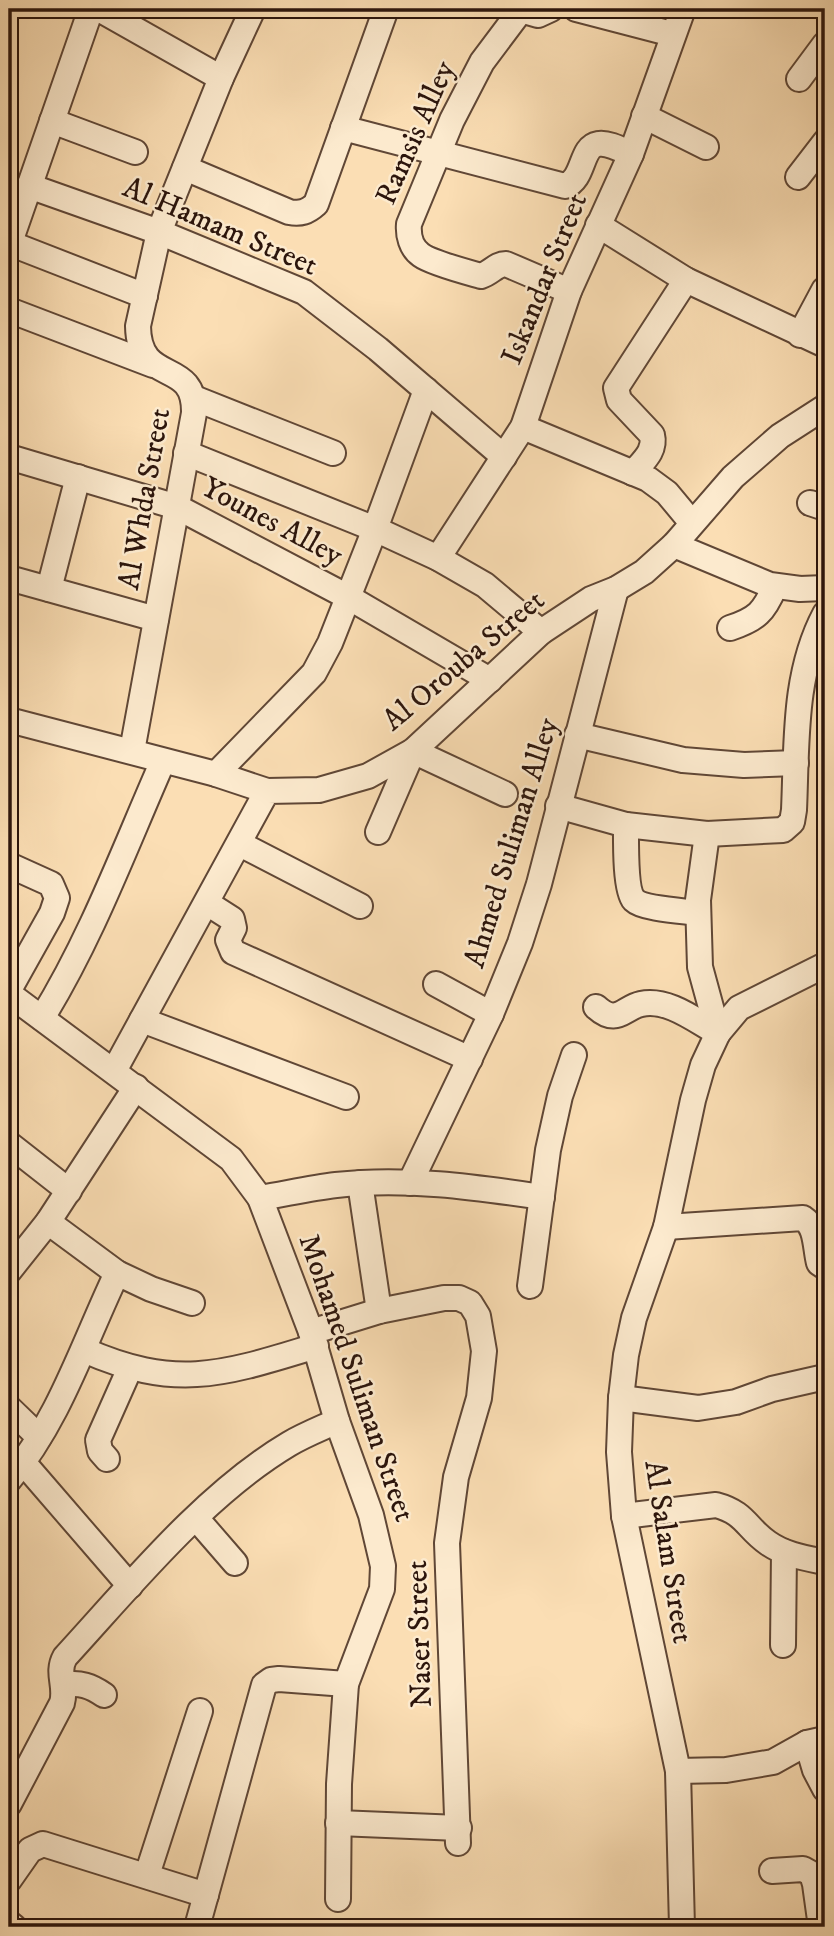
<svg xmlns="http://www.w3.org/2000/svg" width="834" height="1936" font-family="'IM FELL DW Pica',serif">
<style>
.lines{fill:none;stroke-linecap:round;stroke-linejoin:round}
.street-casing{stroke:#604736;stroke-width:28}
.street{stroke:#fceace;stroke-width:24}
.labels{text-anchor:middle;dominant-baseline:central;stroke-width:5;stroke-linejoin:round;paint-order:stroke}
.street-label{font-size:30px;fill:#2c150c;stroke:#fceace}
</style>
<rect width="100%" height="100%" fill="#fbdeb4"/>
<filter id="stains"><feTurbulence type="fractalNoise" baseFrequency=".00286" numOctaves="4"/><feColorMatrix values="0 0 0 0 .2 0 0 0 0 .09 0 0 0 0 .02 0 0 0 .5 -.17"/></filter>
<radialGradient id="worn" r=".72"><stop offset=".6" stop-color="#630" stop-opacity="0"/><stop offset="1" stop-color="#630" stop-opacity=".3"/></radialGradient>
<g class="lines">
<g class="street-casing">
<g id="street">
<path d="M99,9L221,78"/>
<path d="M517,9L538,15L551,9"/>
<path d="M576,9L672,34"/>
<path d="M521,10L482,62L452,120L409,224C408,235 411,248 421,255C432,263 467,272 481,276C491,273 496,264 506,264L569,291"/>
<path d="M799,79L825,44"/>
<path d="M644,116L706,147"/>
<path d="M52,121L135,152"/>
<path d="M343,128L565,186C585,179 580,147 598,144C608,142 622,150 631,154"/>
<path d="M185,168L289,212C301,214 307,212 316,204L386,9"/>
<path d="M798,177L825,142"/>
<path d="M29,186L159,232L304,292L378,349L504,457"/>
<path d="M598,225L686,280L825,345"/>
<path d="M9,243L145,296"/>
<path d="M9,245L91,9"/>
<path d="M9,310L153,365"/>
<path d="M800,335L824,290"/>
<path d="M194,398L333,453"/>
<path d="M523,427L648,479L667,493L692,523"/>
<path d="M186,453L375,529L438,558L485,585L541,632"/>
<path d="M9,457L177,507L348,597L490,680"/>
<path d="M633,473C643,461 656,451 652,435L619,400L616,388L686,280"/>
<path d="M810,503L825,508"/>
<path d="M674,545L770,585L800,589L825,588"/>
<path d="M438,558L523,427L569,291L631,154L683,9"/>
<path d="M9,578L156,619"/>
<path d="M49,589L78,477"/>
<path d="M730,628C757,619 764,612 775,586"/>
<path d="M9,720L216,774L267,791"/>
<path d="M577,735L683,760L744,765L796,763"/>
<path d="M132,751L194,413C195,356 139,388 138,326L159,232L221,78L253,9"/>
<path d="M216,774L314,673L330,643L375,529L426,390"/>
<path d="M558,806L626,825L707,834L783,830L792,822L794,810C797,744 793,674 825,614"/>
<path d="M626,825C626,840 625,890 634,900C643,909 685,911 698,913"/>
<path d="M378,832L413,751L505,794"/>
<path d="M707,834L698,900L700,967L718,1033"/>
<path d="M240,844L360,906"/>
<path d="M9,865L51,884L57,898L52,913L9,990"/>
<path d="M207,903L232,919L234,928L228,940L233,952L470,1059"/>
<path d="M436,984L491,1014"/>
<path d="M9,994L231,1159L260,1198L311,1332L337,1421L371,1515L383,1566L382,1589L346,1684L339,1784L338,1899"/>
<path d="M596,1007C617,1026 623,1008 641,1004C668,998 696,1021 718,1033"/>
<path d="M42,1018C92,937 125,847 163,761"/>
<path d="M142,1020L346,1097"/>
<path d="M114,1071L267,791L319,790L368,776L413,751L541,632L591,599L616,589L644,572L674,545L733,477L780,436L825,407"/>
<path d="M9,1144L69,1191"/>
<path d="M360,1183L379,1311"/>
<path d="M410,1183L491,1014L520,943L539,884L616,589"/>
<path d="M260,1198C285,1194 310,1188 336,1185C404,1177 474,1187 542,1197"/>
<path d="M48,1222L117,1273L151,1289L192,1303"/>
<path d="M666,1227L803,1218C817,1227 815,1248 819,1263L825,1267"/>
<path d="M9,1271L48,1222L136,1087"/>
<path d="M530,1286L548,1150L560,1096L574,1055"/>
<path d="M311,1332L379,1311L444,1298H459L470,1303L478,1316L484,1351L479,1398L456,1477L447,1543L458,1843"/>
<path d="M84,1350C177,1391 224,1374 316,1346"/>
<path d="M621,1398L698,1408L736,1402L772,1389L825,1377"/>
<path d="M9,1408L39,1437"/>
<path d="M107,1459L100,1451L98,1440L130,1368"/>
<path d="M22,1461L130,1586"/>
<path d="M9,1480C59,1421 84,1342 117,1273"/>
<path d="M624,1516L716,1505C746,1513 746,1528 768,1543C785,1555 805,1558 825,1562"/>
<path d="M196,1518L235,1563"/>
<path d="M783,1645L784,1552"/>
<path d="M64,1685C80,1682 91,1686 104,1695"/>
<path d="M807,1743L815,1770L825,1789"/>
<path d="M678,1771L726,1770L773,1762L807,1743L825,1739"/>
<path d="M9,1804L62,1703C67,1686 56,1673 65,1657C131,1585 205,1494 289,1444C304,1435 322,1428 337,1421"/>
<path d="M338,1823L459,1828"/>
<path d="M772,1871L803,1869L812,1874L815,1884L821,1927"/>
<path d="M147,1875L200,1711"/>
<path d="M9,1880L30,1850L43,1844L206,1895"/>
<path d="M9,1923L14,1927"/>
<path d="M197,1927L264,1685L271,1680L279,1679L346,1684"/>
<path d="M682,1927L678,1771L624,1516L619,1452L621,1398L626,1355L634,1318L666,1227L693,1100L703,1065L718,1033L739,1008L825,965"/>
</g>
</g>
<use href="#street" class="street"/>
</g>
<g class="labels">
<g class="street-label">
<text transform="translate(416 133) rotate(-66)">Ramsis Alley</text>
<text transform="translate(220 227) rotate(23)">Al Hamam Street</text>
<text transform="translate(545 279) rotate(-68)">Iskandar Street</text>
<text transform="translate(145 499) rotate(-80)">Al Whda Street</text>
<text transform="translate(272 522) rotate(28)">Younes Alley</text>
<text transform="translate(464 661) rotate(-40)">Al Orouba Street</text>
<text transform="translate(512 843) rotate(-73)">Ahmed Suliman Alley</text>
<text transform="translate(356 1378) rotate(71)">Mohamed Suliman Street</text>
<text transform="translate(668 1552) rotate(81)">Al Salam Street</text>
<text transform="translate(420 1634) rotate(-92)">Naser Street</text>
</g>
</g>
<rect width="834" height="1936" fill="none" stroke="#fbdeb4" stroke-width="35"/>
<rect x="10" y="10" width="813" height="1915" fill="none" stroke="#2c150c" stroke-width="3.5"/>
<rect x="18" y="18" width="799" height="1901" fill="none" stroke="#2c150c" stroke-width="2"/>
<rect width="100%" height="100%" filter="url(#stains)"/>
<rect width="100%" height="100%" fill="url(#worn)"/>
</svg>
